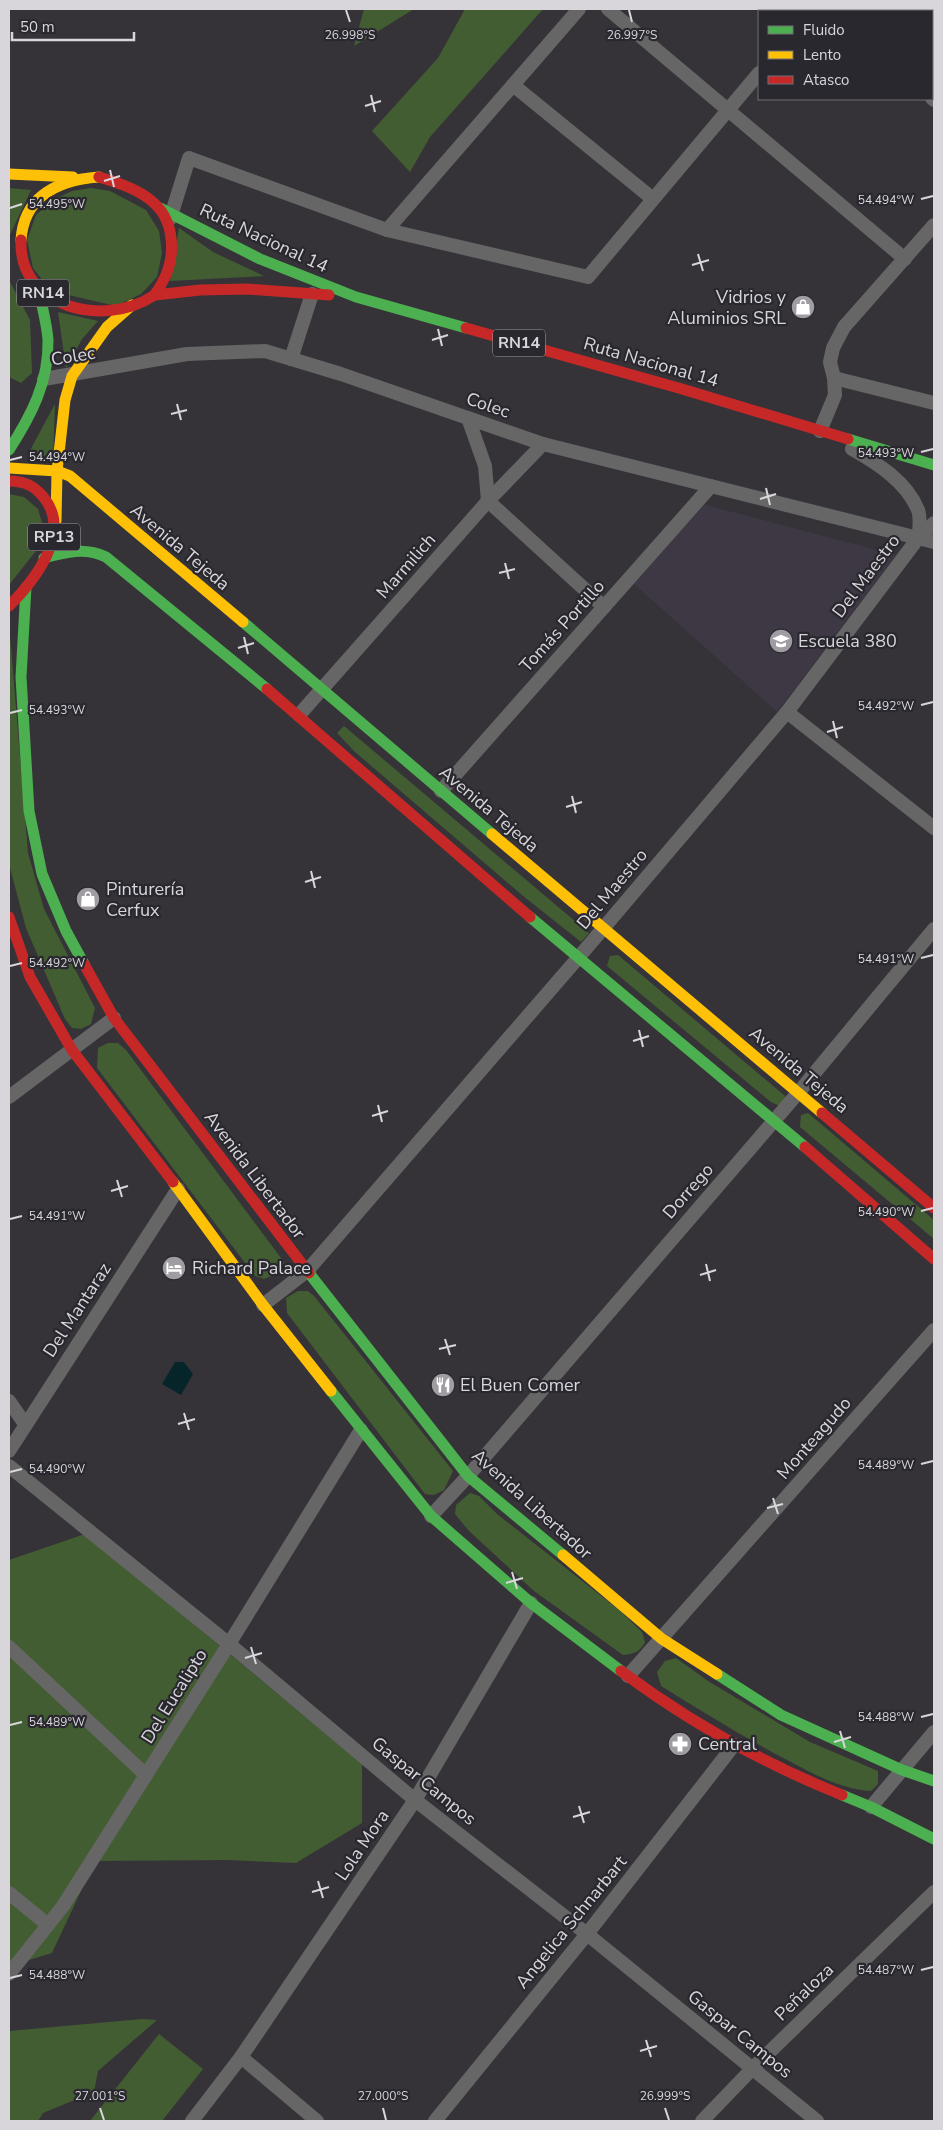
<svg xmlns="http://www.w3.org/2000/svg" width="943" height="2130" font-family="'Nunito Sans',sans-serif">
<style>
.built{fill:#3d3844}
.green{fill:#435d32}
.water{fill:#05252a}
.lines{fill:none;stroke-linecap:round;stroke-linejoin:round}
.street{stroke:#676666;stroke-width:14}
.fast{stroke:#4caf50;stroke-width:11}
.slow{stroke:#ffc107;stroke-width:11}
.jam{stroke:#c62828;stroke-width:11}
.ticks{fill:none;stroke:#d8d6db;stroke-width:2}
.labels{text-anchor:middle;dominant-baseline:central;stroke-width:4.5;stroke-linejoin:round;paint-order:stroke}
.shield{fill:#2a282f;stroke:#a4a2a7;stroke-width:1}
.shield-label{font-size:16px;font-weight:bold;fill:#d8d6db}
.street-label{font-size:18px;fill:#d8d6db;stroke:#2a282f}
.poi-label{font-size:18px;fill:#d8d6db;stroke:#2a282f;text-anchor:start}
.ticks-label{font-size:12px;text-anchor:middle;fill:#d8d6db;stroke:#2a282f;stroke-width:4.5;stroke-linejoin:round;paint-order:stroke}
</style>
<rect width="100%" height="100%" fill="#353338"/>
<path class="built" d="M702,504L896,555L777,712L634,584Z"/>
<g class="green">
<path d="M364,9H414L354,46Z"/>
<path d="M465,9H543L430,137L410,172L372,131L438,58Z"/>
<path d="M9,188L31,190L9,237Z"/>
<path d="M91,188L110,191L146,210L159,231L162,253L157,277L141,294L116,306L51,291L33,268L27,240L36,215L53,200L72,191Z"/>
<path d="M179,228L213,252L264,276L170,281Z"/>
<path d="M9,280L30,320L32,373L21,383L9,377Z"/>
<path d="M58,312L98,321L82,339L66,368Z"/>
<path d="M55,404L53,460L27,456Z"/>
<path d="M9,494L24,497L38,509L44,530L39,547L9,585Z"/>
<path d="M10,635L28,853L44,909L95,1008L91,1024L81,1029L72,1028L65,1019L26,928L9,864Z"/>
<path d="M344,726L589,933L581,942L522,895L355,752L337,733Z"/>
<path d="M618,955L785,1096V1103L780,1106L771,1102L607,966L610,956Z"/>
<path d="M108,1043H118L126,1050L284,1262L283,1271L264,1279L255,1276L97,1068L98,1048Z"/>
<path d="M808,1113L934,1220V1239L800,1127L801,1115Z"/>
<path d="M298,1291H308L314,1296L453,1471L444,1490L434,1495L425,1494L287,1313L286,1298Z"/>
<path d="M470,1493L479,1496L497,1514L618,1609L642,1632L645,1642C640,1652 634,1654 623,1655L534,1591L468,1530L455,1514L456,1505Z"/>
<path d="M85,1534L362,1764V1823L296,1863L227,1860L95,1861L52,1953L9,1966V1560Z"/>
<path d="M676,1658L708,1681L810,1742L878,1771V1784L871,1791C841,1789 815,1775 789,1761C745,1738 703,1712 661,1686L657,1672L665,1661Z"/>
<path d="M142,2019L157,2020L98,2071L94,2092L43,2113L38,2121H9V2031Z"/>
<path d="M159,2034L203,2069L162,2121H90Z"/>
</g>
<path class="water" d="M175,1362H184L193,1374L181,1395L162,1384Z"/>
<g class="lines">
<g class="street">
<path d="M608,9L905,259"/>
<path d="M830,9L832,11"/>
<path d="M811,11L813,9"/>
<path d="M513,85L653,199"/>
<path d="M932,98L934,100"/>
<path d="M170,219L189,158L387,230L588,277L759,73"/>
<path d="M387,230L579,9"/>
<path d="M291,359L312,294"/>
<path d="M834,378L934,403"/>
<path d="M44,379L187,354L265,351L341,374L543,444L934,542"/>
<path d="M468,418L485,466L488,501L604,607"/>
<path d="M820,431L835,395L834,378L830,362L833,348L844,327L934,225"/>
<path d="M852,449C877,463 907,482 918,510C921,517 919,529 919,537"/>
<path d="M787,712L934,828"/>
<path d="M299,715L488,501L543,444"/>
<path d="M441,791L711,486"/>
<path d="M9,1097L114,1018"/>
<path d="M263,1305L307,1271L578,958L787,712L919,537L934,523"/>
<path d="M9,1401L25,1424"/>
<path d="M9,1451L178,1189"/>
<path d="M9,1466L229,1644L415,1800L587,1934L817,2121"/>
<path d="M431,1516L468,1476L798,1093L934,929"/>
<path d="M9,1647L146,1775"/>
<path d="M628,1676L934,1330"/>
<path d="M871,1807L934,1732"/>
<path d="M9,1893L48,1925"/>
<path d="M9,1974L63,1906L229,1644L361,1430"/>
<path d="M241,2057L317,2121"/>
<path d="M192,2121L241,2057L415,1800L531,1603"/>
<path d="M435,2121L587,1934L734,1745"/>
<path d="M702,2121L753,2068L934,1892"/>
</g>
<g class="fast">
<path d="M160,208L260,259L356,297L466,328"/>
<path d="M848,439L934,465"/>
<path d="M9,450C31,416 49,382 48,340C47,324 42,307 39,291"/>
<path d="M44,558C66,552 85,547 106,557L267,689"/>
<path d="M26,587L21,677L29,811L42,874L66,931L84,964"/>
<path d="M243,622L492,834"/>
<path d="M530,917L805,1147"/>
<path d="M309,1273L468,1476L563,1555"/>
<path d="M331,1391L431,1516L531,1603L621,1671"/>
<path d="M717,1674L781,1715L902,1770L934,1781"/>
<path d="M842,1795L871,1807L934,1839"/>
</g>
<g class="slow">
<path d="M9,174L73,177"/>
<path d="M21,240C24,195 59,180 99,177"/>
<path d="M9,468L57,471L70,476L243,622"/>
<path d="M56,521L57,471L65,400L72,376L107,327L132,305"/>
<path d="M492,834L822,1113"/>
<path d="M173,1182L263,1305L331,1391"/>
<path d="M563,1555L662,1639L717,1674"/>
</g>
<g class="jam">
<path d="M21,240C18,308 104,328 153,296C158,292 160,286 163,281C176,257 175,222 154,203C139,189 118,183 99,177"/>
<path d="M155,295L200,290L247,289L329,295"/>
<path d="M466,328L682,389L848,439"/>
<path d="M9,481C25,481 35,486 45,499C71,534 35,580 9,606"/>
<path d="M267,689L530,917"/>
<path d="M9,917L30,977L72,1050L173,1182"/>
<path d="M84,964L114,1018L309,1273"/>
<path d="M822,1113L934,1208"/>
<path d="M805,1147L934,1259"/>
<path d="M621,1671C688,1721 765,1764 842,1795"/>
</g>
</g>
<path class="ticks" d="M346,10L350,22M629,10L632,22M371,95L375,112M365,106L381,101M110,170L114,187M104,181L120,176M921,199L933,196M10,208L22,204M698,254L703,271M692,265L709,260M438,329L442,346M432,340L448,335M177,404L181,420M171,414L187,410M921,452L933,449M10,460L22,457M766,488L770,505M760,499L776,494M505,563L509,579M499,573L515,569M244,637L248,654M238,648L254,643M921,705L933,702M10,713L22,710M833,721L837,738M827,732L843,727M572,796L576,813M566,807L582,802M311,871L315,888M305,882L321,877M921,958L933,955M10,966L22,963M639,1030L643,1047M633,1041L649,1036M378,1105L382,1122M372,1116L388,1111M117,1180L122,1197M111,1191L128,1186M921,1211L933,1208M10,1219L22,1216M706,1264L710,1281M700,1275L716,1270M445,1339L450,1355M439,1349L456,1345M184,1413L189,1430M178,1424L195,1419M921,1464L933,1461M10,1472L22,1469M773,1498L778,1514M767,1508L783,1504M512,1572L517,1589M506,1583L523,1578M251,1647L256,1664M245,1658L262,1653M921,1717L933,1714M10,1725L22,1722M840,1731L845,1748M834,1742L851,1737M579,1806L584,1823M573,1817L590,1812M318,1881L323,1898M312,1892L329,1887M921,1970L933,1967M10,1978L22,1975M646,2040L651,2057M640,2051L657,2046M100,2108L104,2120M383,2108L386,2120M665,2108L669,2120"/>
<defs>
<g id="shop-disc" transform="scale(1.25)"><circle r="9.5" fill="#9f9da2" stroke="#2a282f"/><path d="M-5-2.5h2.3a2.7 3.5 0 0 1 5.4 0H5L5.5 6h-11ZM-1.5-2.5h3a1.5 2.3 0 0 0-3 0Z" fill="#fff"/></g>
<g id="school-disc" transform="scale(1.25)"><circle r="9.5" fill="#9f9da2" stroke="#2a282f"/><path d="M0-5L7-2L0 1L-7-2ZM-4 1L0 2.5L4 1V4Q0 6-4 4Z" fill="#fff"/></g>
<g id="hotel-disc" transform="scale(1.25)"><circle r="9.5" fill="#9f9da2" stroke="#2a282f"/><path d="M-6-4.5h1.5V1H6V5H4.5V3h-9V5H-6ZM-4 0a1.8 1.8 0 1 1 3.6 0ZM.5 0V-2.5h3Q6-2.5 6 0Z" fill="#fff"/></g>
<g id="restaurant-disc" transform="scale(1.25)"><circle r="9.5" fill="#9f9da2" stroke="#2a282f"/><path d="M-5-6h1v4h1v-4h1v4h1v-4h1v5L-1.5 .5V6h-2V.5L-5-1ZM5-6V6H3V1.5H1.5Q1.5-4 5-6Z" fill="#fff"/></g>
<g id="pharmacy-disc" transform="scale(1.25)"><circle r="9.5" fill="#9f9da2" stroke="#2a282f"/><path d="M-2-6h4v4h4v4h-4v4h-4v-4h-4v-4h4Z" fill="#fff"/></g>
</defs>
<g fill-rule="evenodd">
<use href="#shop-disc" x="803" y="307"/>
<use href="#school-disc" x="781" y="641"/>
<use href="#shop-disc" x="88" y="899"/>
<use href="#hotel-disc" x="174" y="1268"/>
<use href="#restaurant-disc" x="443" y="1385"/>
<use href="#pharmacy-disc" x="680" y="1744"/>
</g>
<g class="labels">
<g class="shield">
<rect x="17" y="279.5" width="52" height="27" rx="4"/>
<rect x="493" y="329.5" width="52" height="27" rx="4"/>
<rect x="28" y="523.5" width="52" height="27" rx="4"/>
</g>
<g class="shield-label">
<text x="43" y="293">RN14</text>
<text x="519" y="343">RN14</text>
<text x="54" y="537">RP13</text>
</g>
<g class="street-label">
<text transform="translate(264 238) rotate(25)">Ruta Nacional 14</text>
<text transform="translate(73 356) rotate(-9)">Colec</text>
<text transform="translate(651 362) rotate(16)">Ruta Nacional 14</text>
<text transform="translate(488 405) rotate(19)">Colec</text>
<text transform="translate(180 547) rotate(40)">Avenida Tejeda</text>
<text transform="translate(406 566) rotate(-49)">Marmilich</text>
<text transform="translate(866 576) rotate(-53)">Del Maestro</text>
<text transform="translate(562 626) rotate(-48)">Tomás Portillo</text>
<text transform="translate(489 809) rotate(40)">Avenida Tejeda</text>
<text transform="translate(612 889) rotate(-50)">Del Maestro</text>
<text transform="translate(799 1070) rotate(40)">Avenida Tejeda</text>
<text transform="translate(255 1175) rotate(53)">Avenida Libertador</text>
<text transform="translate(688 1191) rotate(-49)">Dorrego</text>
<text transform="translate(77 1310) rotate(-57)">Del Mantaraz</text>
<text transform="translate(814 1438) rotate(-49)">Monteagudo</text>
<text transform="translate(532 1504) rotate(42)">Avenida Libertador</text>
<text transform="translate(174 1696) rotate(-58)">Del Eucalipto</text>
<text transform="translate(424 1781) rotate(39)">Gaspar Campos</text>
<text transform="translate(362 1845) rotate(-56)">Lola Mora</text>
<text transform="translate(571 1922) rotate(-51)">Angelica Schnarbart</text>
<text transform="translate(804 1992) rotate(-44)">Peñaloza</text>
<text transform="translate(740 2034) rotate(39)">Gaspar Campos</text>
</g>
<g class="poi-label">
<text x="786" y="297" text-anchor="end">Vidrios y<tspan x="786" dy="21">Aluminios SRL</tspan></text>
<text x="798" y="641">Escuela 380</text>
<text x="106" y="889">Pinturería<tspan x="106" dy="21">Cerfux</tspan></text>
<text x="192" y="1268">Richard Palace</text>
<text x="460" y="1385">El Buen Comer</text>
<text x="698" y="1744">Central</text>
</g>
</g>
<g class="ticks-label">
<text x="350" y="39">26.998°S</text>
<text x="632" y="39">26.997°S</text>
<text x="886" y="204">54.494°W</text>
<text x="57" y="208">54.495°W</text>
<text x="886" y="457">54.493°W</text>
<text x="57" y="461">54.494°W</text>
<text x="886" y="710">54.492°W</text>
<text x="57" y="714">54.493°W</text>
<text x="886" y="963">54.491°W</text>
<text x="57" y="967">54.492°W</text>
<text x="886" y="1216">54.490°W</text>
<text x="57" y="1220">54.491°W</text>
<text x="886" y="1469">54.489°W</text>
<text x="57" y="1473">54.490°W</text>
<text x="886" y="1721">54.488°W</text>
<text x="57" y="1726">54.489°W</text>
<text x="886" y="1974">54.487°W</text>
<text x="57" y="1979">54.488°W</text>
<text x="100" y="2100">27.001°S</text>
<text x="383" y="2100">27.000°S</text>
<text x="665" y="2100">26.999°S</text>
</g>
<rect width="943" height="2130" fill="none" stroke="#d8d6db" stroke-width="20"/>
<rect x="758" y="10" width="175" height="90" fill="#2a282f" stroke="#706e74"/>
<rect x="768" y="26" width="25" height="8" fill="#4caf50" stroke="#706e74"/>
<text x="803" y="35" font-size="15" fill="#d8d6db">Fluido</text>
<rect x="768" y="51" width="25" height="8" fill="#ffc107" stroke="#706e74"/>
<text x="803" y="60" font-size="15" fill="#d8d6db">Lento</text>
<rect x="768" y="76" width="25" height="8" fill="#c62828" stroke="#706e74"/>
<text x="803" y="85" font-size="15" fill="#d8d6db">Atasco</text>
<path d="M12 32v8h122v-8" fill="none" stroke="#d8d6db" stroke-width="2.5"/>
<text x="20" y="32" font-size="15" fill="#d8d6db" stroke="#2a282f" stroke-width="4" paint-order="stroke">50 m</text>
</svg>
